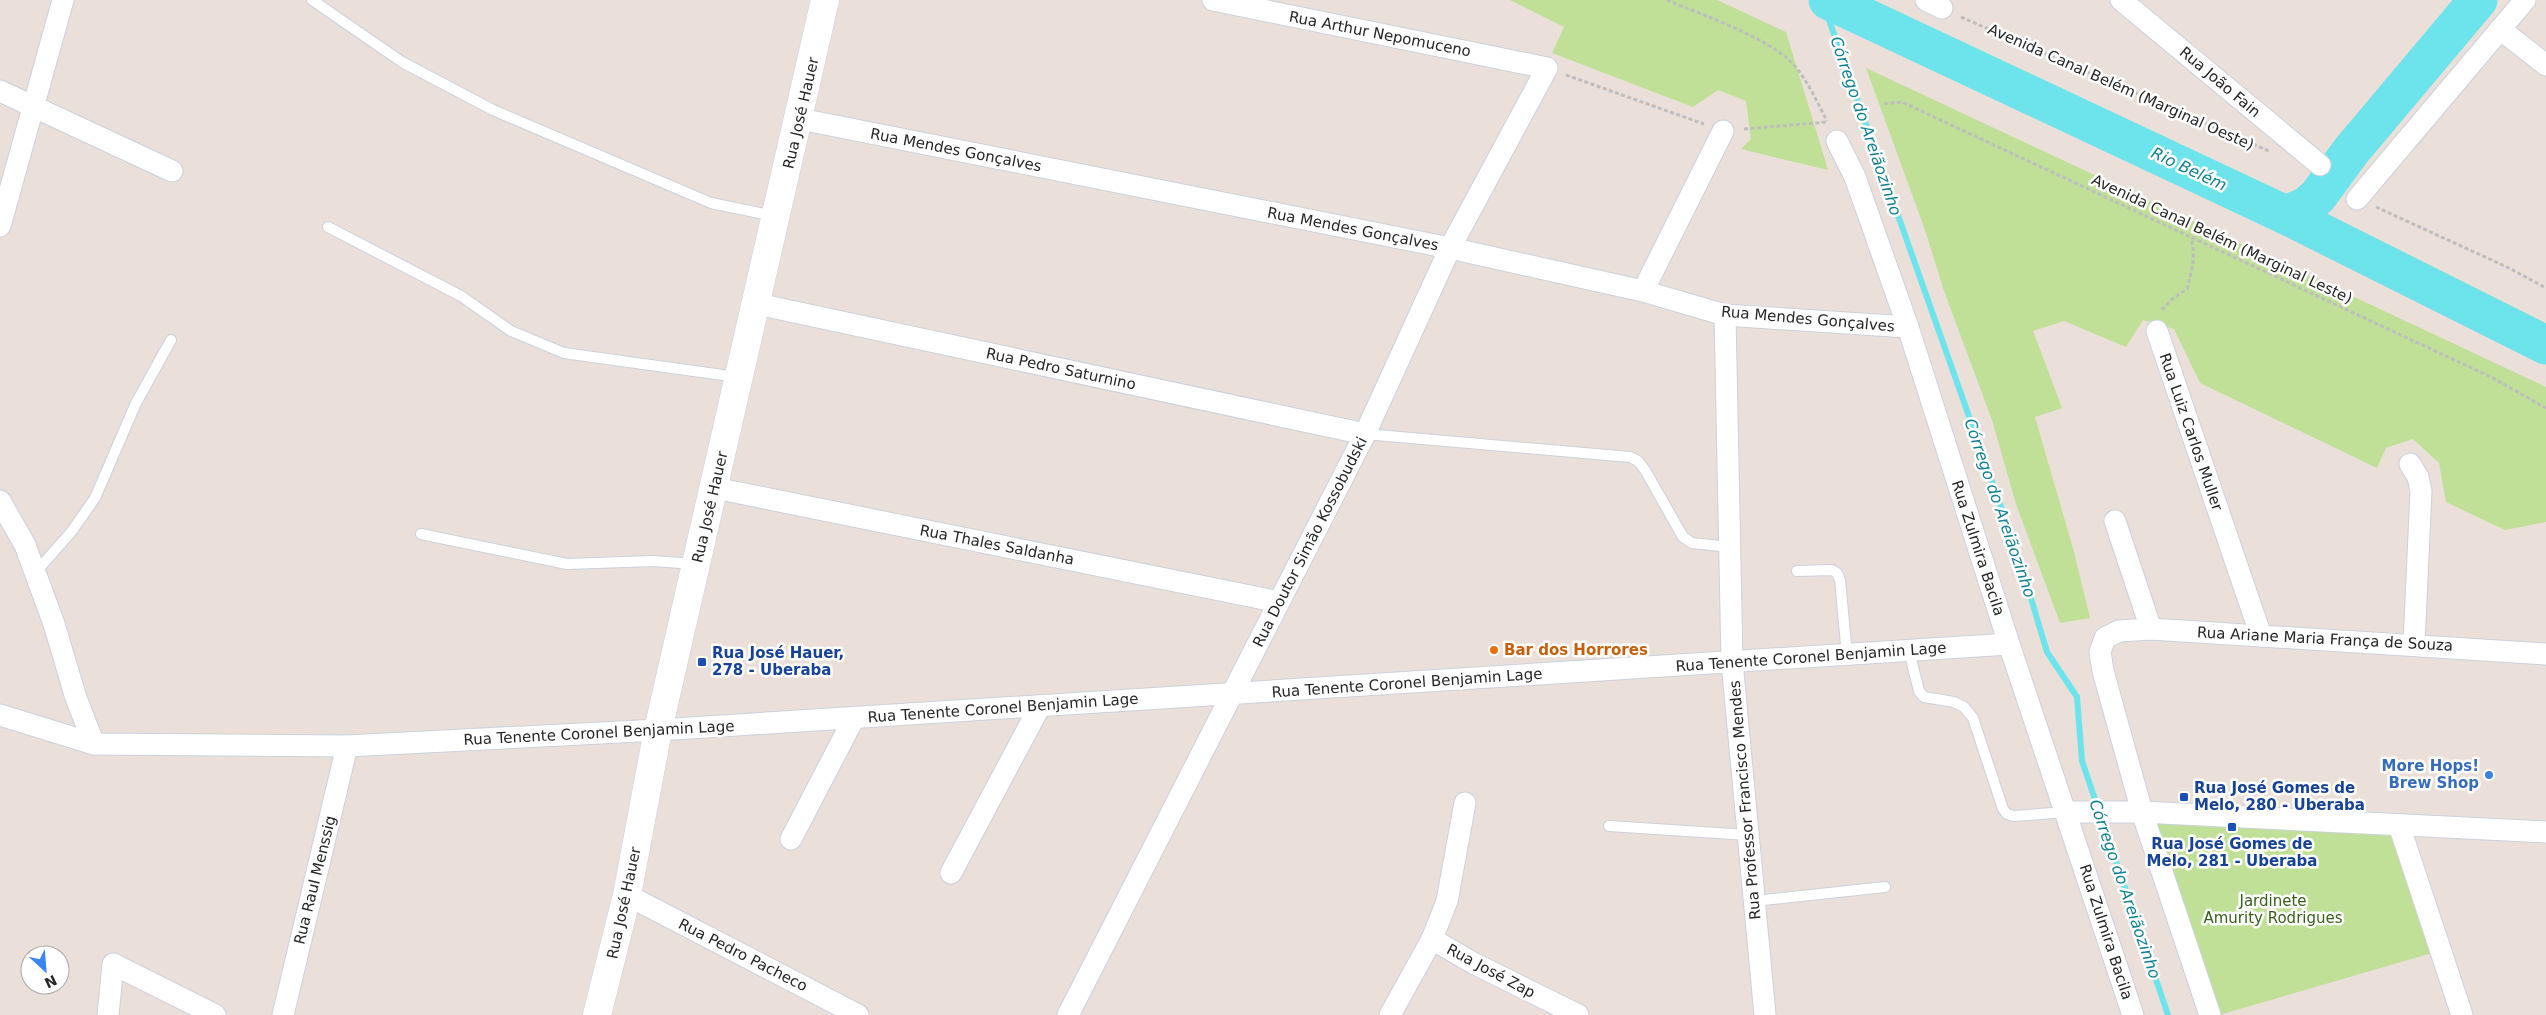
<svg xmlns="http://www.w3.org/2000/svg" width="2546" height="1015" font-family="'DejaVu Sans',sans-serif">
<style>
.green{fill:#bfe096}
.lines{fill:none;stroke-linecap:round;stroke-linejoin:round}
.stream{stroke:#6de4eb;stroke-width:6}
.river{stroke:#6de4eb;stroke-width:39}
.lane-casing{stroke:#cbd2dd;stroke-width:12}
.street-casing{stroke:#cbd2dd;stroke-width:23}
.secondary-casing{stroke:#cbd2dd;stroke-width:29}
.path{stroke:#bebebe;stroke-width:3;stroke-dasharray:4 2.5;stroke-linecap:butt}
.lane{stroke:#fff;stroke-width:10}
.street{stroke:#fff;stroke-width:21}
.secondary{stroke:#fff;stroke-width:28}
.food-dot{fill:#e8710a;stroke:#fff;stroke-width:2}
.transit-dot{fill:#1a4fb4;stroke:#fff;stroke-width:2}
.shop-dot{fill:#3f7fe0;stroke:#fff;stroke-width:2}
.labels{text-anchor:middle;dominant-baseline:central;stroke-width:5;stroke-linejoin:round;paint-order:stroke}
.street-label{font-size:15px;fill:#272727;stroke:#fff}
.food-label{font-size:15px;font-weight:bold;fill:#c56008;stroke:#fff;text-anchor:start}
.transit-label{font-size:15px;font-weight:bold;fill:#164399;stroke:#fff;text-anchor:start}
.shop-label{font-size:15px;font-weight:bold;fill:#366cbe;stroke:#fff;text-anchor:end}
.park-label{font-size:15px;fill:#38621a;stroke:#fff}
.water-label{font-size:16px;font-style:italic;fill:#108293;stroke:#fff}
</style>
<rect width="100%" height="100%" fill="#eadfd9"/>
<g class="green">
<path d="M1510,0H1717L1786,32L1828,170L1741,149L1751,139L1746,101L1718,90L1693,107L1552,53L1564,27Z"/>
<path d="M1866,68L2546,387V522L2505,530L2446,502L2439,463L2413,439L2386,448L2377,468L2200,383L2174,329L2143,320L2126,347L2064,321L2033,331L2062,408L2035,417L2074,552L2090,618L2060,623L2016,504L1992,420L1944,291L1925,230Z"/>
<path d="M2153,818L2392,831L2432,953L2219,1015Z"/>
</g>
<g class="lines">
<path class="stream" d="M1822,0L2019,558L2047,652L2077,697L2082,761L2168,1015"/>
<g class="river">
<path d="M1828,0L2286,215L2546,345"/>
<path d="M2286,215L2307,206L2318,196L2351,151L2478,0"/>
</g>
<g class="lane-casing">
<g id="lane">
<path d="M312,0L402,62L493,110L711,203L774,216"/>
<path d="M328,227L461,296L511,331L564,353L737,377"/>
<path d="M1365,434L1630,457L1638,461L1645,470L1683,537L1692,543L1730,547"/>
<path d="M421,534L567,564L653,561L694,564"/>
<path d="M1797,571L1832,570L1837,573L1840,580L1847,655"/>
<path d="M35,573L72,531L95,498L136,403L171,340"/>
<path d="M1909,651L1919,691L1924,697L1954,702L1964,707L1973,718L2003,809L2007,814L2014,816L2066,812"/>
<path d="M1609,826L1748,835"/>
<path d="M1754,901L1885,887"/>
</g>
</g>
<g class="street-casing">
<g id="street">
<path d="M1926,0L1942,8"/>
<path d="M2121,0L2320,165"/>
<path d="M2500,29L2546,65"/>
<path d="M0,91L172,171"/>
<path d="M800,119L1450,248L1643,291L1725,315L1908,327"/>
<path d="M1837,141L1855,177L1908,327L2009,644L2133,1015"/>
<path d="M2357,199L2525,0"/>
<path d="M0,226L63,0"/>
<path d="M1643,291L1723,131"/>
<path d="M757,304L1365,434"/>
<path d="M1725,315L1732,662L1765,1015"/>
<path d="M2157,331L2261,636"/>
<path d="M2410,464L2418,477L2421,491L2414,644"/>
<path d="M715,488L1279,602"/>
<path d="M0,501L25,545L54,624L76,698L94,744"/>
<path d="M2115,521L2151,629"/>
<path d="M0,715L94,744L347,746L658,730L2009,644"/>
<path d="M2066,812H2142L2546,832"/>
<path d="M2399,825L2462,1015"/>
<path d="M791,839L854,718"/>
<path d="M951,873L1040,706"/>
<path d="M627,895L858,1015"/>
<path d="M1432,939L1473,963L1578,1015"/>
<path d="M108,1015L113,964L215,1015"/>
<path d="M283,1015L347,746"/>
<path d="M1068,1015L1365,434L1450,248L1547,68L1213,0"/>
<path d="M1390,1015L1432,939L1447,901L1465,803"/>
<path d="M2210,1015L2142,812L2103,671L2100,652L2105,638L2119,631L2151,629L2546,654"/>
</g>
</g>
<g class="secondary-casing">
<path id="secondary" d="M597,1015L627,895L658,730L825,0"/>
</g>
<g class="path">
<path d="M1667,0C1702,15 1770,38 1794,65C1808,81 1817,102 1827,121"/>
<path d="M1961,17L2269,151"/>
<path d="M1566,75L1704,124"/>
<path d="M1884,104L1902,102L2491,377L2546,408"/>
<path d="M1744,129L1827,122"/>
<path d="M2376,207L2509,268L2546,288"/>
<path d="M2162,310L2172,299L2187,289C2192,271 2196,256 2191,238"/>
</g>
<use href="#lane" class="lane"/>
<use href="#street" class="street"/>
<use href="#secondary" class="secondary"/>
</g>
<circle class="food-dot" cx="1494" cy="650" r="5"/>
<g class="transit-dot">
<rect x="697" y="657" width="10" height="10" rx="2.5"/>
<rect x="2179" y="792" width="10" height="10" rx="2.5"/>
<rect x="2227" y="822" width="10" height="10" rx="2.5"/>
</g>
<circle class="shop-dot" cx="2489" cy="775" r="5"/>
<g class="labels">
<g class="street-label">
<text transform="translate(1380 34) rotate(11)">Rua Arthur Nepomuceno</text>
<text transform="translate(2220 82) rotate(40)">Rua João Fain</text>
<text transform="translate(2121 87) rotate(24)">Avenida Canal Belém (Marginal Oeste)</text>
<text transform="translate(801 113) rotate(-77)">Rua José Hauer</text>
<text transform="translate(956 150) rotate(11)">Rua Mendes Gonçalves</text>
<text transform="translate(1353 229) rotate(11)">Rua Mendes Gonçalves</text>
<text transform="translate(2222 239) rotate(25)">Avenida Canal Belém (Marginal Leste)</text>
<text transform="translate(1808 319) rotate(5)">Rua Mendes Gonçalves</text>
<text transform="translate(1061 369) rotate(12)">Rua Pedro Saturnino</text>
<text transform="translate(2191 432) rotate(71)">Rua Luiz Carlos Muller</text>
<text transform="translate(710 507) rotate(-77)">Rua José Hauer</text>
<text transform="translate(1310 542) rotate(-63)">Rua Doutor Simão Kossobudski</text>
<text transform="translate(997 545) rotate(11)">Rua Thales Saldanha</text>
<text transform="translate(1978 548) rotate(72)">Rua Zulmira Bacila</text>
<text transform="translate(2325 639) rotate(3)">Rua Ariane Maria França de Souza</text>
<text transform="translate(1811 657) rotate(-4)">Rua Tenente Coronel Benjamin Lage</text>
<text transform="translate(1407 683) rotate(-4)">Rua Tenente Coronel Benjamin Lage</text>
<text transform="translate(1003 708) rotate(-4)">Rua Tenente Coronel Benjamin Lage</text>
<text transform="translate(599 733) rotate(-3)">Rua Tenente Coronel Benjamin Lage</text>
<text transform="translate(1745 800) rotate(-95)">Rua Professor Francisco Mendes</text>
<text transform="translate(315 880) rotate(-76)">Rua Raul Menssig</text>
<text transform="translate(624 903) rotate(-78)">Rua José Hauer</text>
<text transform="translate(2106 932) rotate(72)">Rua Zulmira Bacila</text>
<text transform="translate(743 955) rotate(27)">Rua Pedro Pacheco</text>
<text transform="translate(1491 971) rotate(28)">Rua José Zap</text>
</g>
<g class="food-label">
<text x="1504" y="650">Bar dos Horrores</text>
</g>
<g class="transit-label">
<text x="712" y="653">Rua José Hauer,<tspan x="712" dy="17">278 - Uberaba</tspan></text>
<text x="2194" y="788">Rua José Gomes de<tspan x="2194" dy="17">Melo, 280 - Uberaba</tspan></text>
<text x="2232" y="844" text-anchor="middle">Rua José Gomes de<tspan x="2232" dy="17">Melo, 281 - Uberaba</tspan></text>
</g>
<g class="shop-label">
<text x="2479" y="766">More Hops!<tspan x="2479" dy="17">Brew Shop</tspan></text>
</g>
<g class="park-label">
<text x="2273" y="901">Jardinete<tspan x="2273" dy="17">Amurity Rodrigues</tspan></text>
</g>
<g class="water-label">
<text transform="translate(1866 126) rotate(71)">Córrego do Areiãozinho</text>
<text transform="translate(2189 169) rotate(25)">Rio Belém</text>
<text transform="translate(2000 508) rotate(71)">Córrego do Areiãozinho</text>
<text transform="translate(2125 889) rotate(71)">Córrego do Areiãozinho</text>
</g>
</g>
<g transform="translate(45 970) rotate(154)"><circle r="24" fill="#ffffff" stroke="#a9a9a9"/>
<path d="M0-4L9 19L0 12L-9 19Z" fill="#3a85f6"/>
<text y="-8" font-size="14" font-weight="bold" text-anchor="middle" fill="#272727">N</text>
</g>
</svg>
